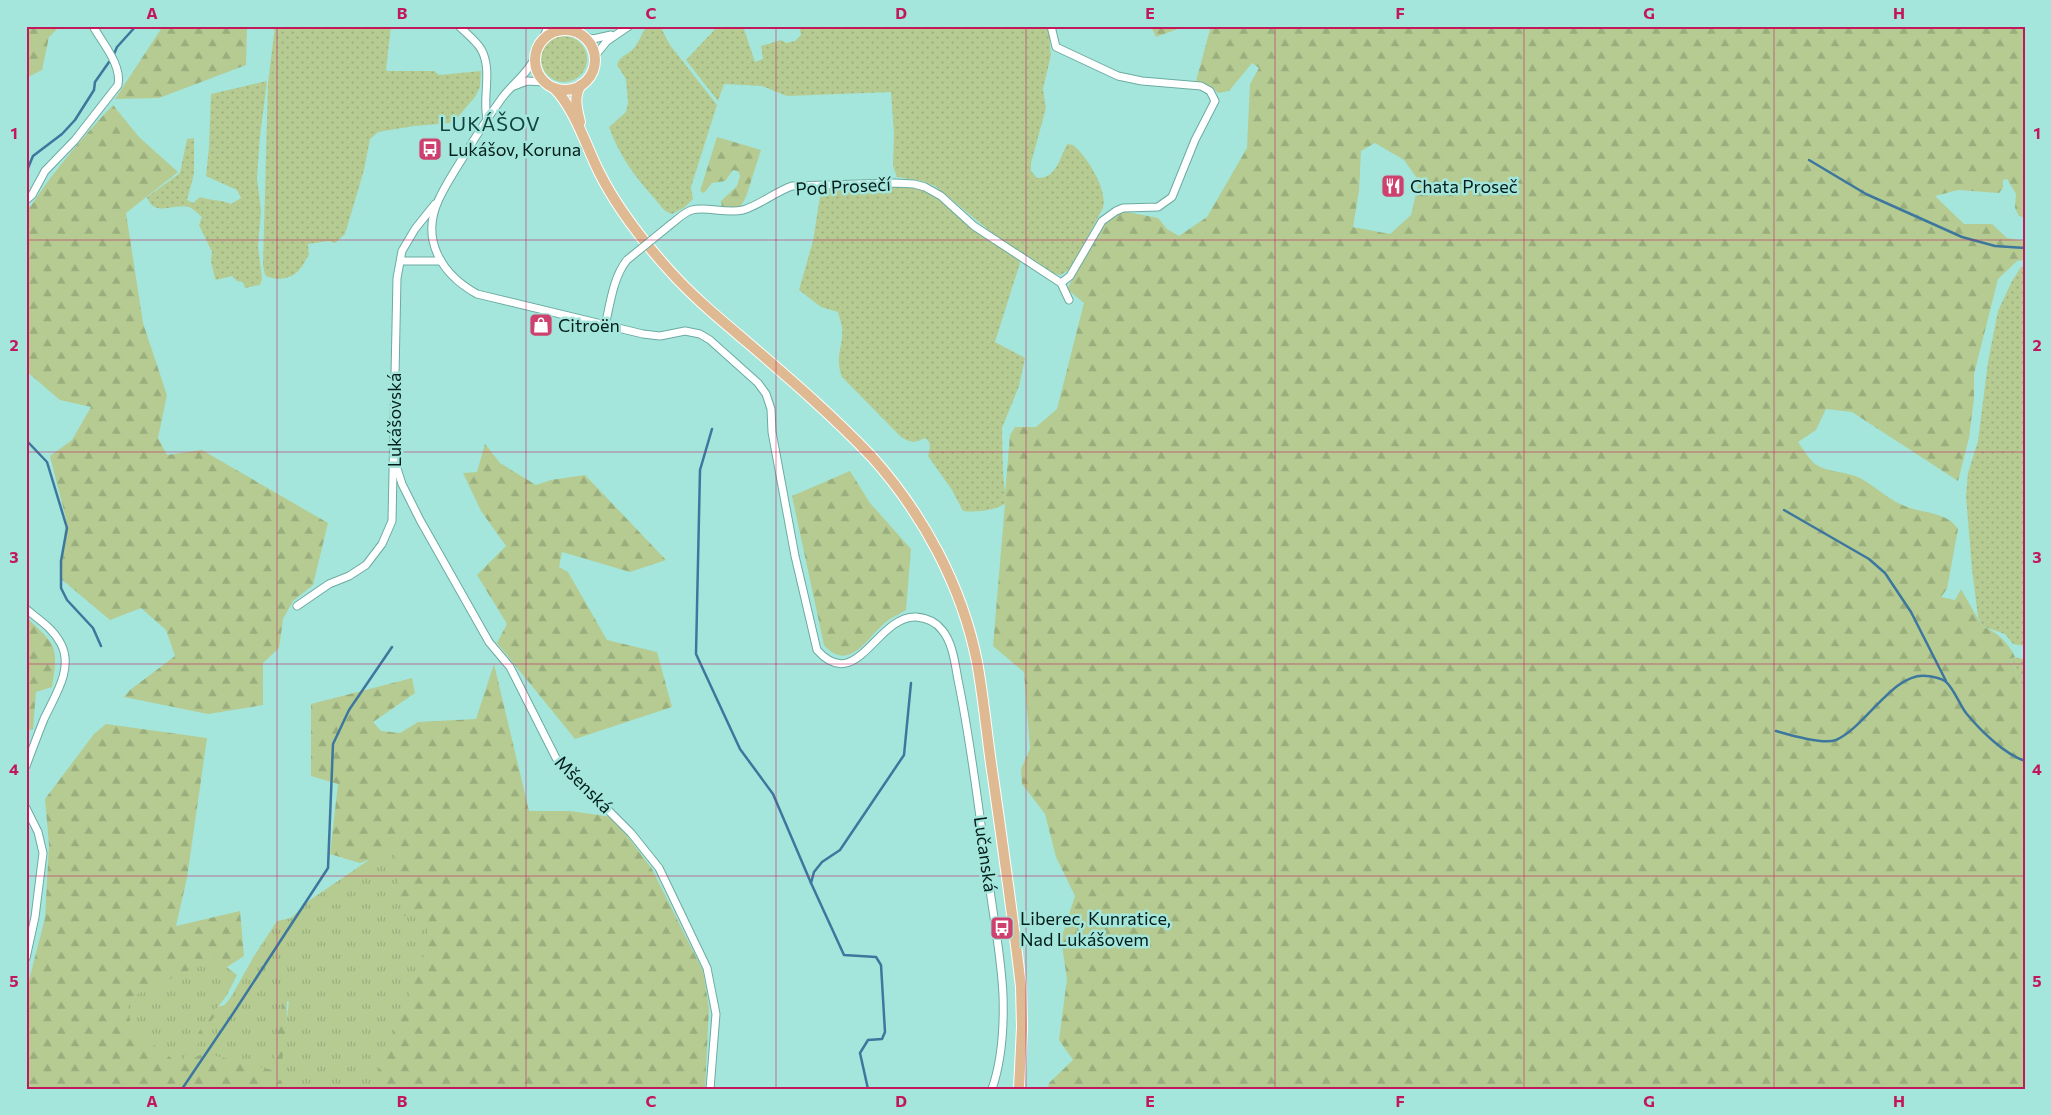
<svg xmlns="http://www.w3.org/2000/svg" width="2051" height="1115" font-family="Commissioner,sans-serif">
<style>
.grass{fill:url(#grass-dots)}
.forest{fill:url(#forest-firs);fill-rule:evenodd}
.park{fill:url(#park-tufts)}
.lines{fill:none;stroke-linecap:round;stroke-linejoin:round}
.stream{stroke:#3d779e;stroke-width:2.5}
.minor-casing{stroke:#6baba2;stroke-width:9}
.tertiary-casing{stroke:#6baba2;stroke-width:11}
.primary-casing{stroke:#fff;stroke-width:12}
.minor{stroke:#fff;stroke-width:7}
.tertiary{stroke:#fff;stroke-width:9}
.primary{stroke:#dfb991;stroke-width:10}
.minor-bridge-casing{stroke:#6baba2;stroke-width:9;stroke-linecap:butt}
.minor-bridge{stroke:#fff;stroke-width:7}
.grid{fill:none;stroke:#c2185b;stroke-width:1;stroke-opacity:0.55}
.labels{text-anchor:middle;dominant-baseline:central;stroke-width:5;stroke-linejoin:round;paint-order:stroke}
.poi-label{font-size:18px;fill:#021d1a;stroke:#a4e6dc;text-anchor:start}
.street-label{font-size:18px;fill:#021d1a;stroke:#a4e6dc}
.quarter-label{font-size:20px;letter-spacing:1px;fill:#11443f;stroke:#a4e6dc}
.neatline{fill:none;stroke:#c2185b;stroke-width:2}
.grid-label{font-size:16px;text-anchor:middle;font-weight:bold;fill:#c2185b}
</style>
<defs>
<pattern id="grass-dots" width="8" height="8" patternUnits="userSpaceOnUse" patternTransform="scale(1.25)"><rect width="8" height="8" fill="#b5cb92"/><path d="M2 2h.1M6 6h.1" fill="none" stroke="#9aae7d" stroke-width="1.8" stroke-linecap="round"/></pattern>
<pattern id="forest-firs" width="22" height="20" patternUnits="userSpaceOnUse" patternTransform="scale(1.25)"><rect width="22" height="20" fill="#b5cb92"/><path d="M5 1l3.5 6h-7zM16 11l3.5 6h-7z" fill="#9aae7d"/></pattern>
<pattern id="park-tufts" width="24" height="20" patternUnits="userSpaceOnUse" patternTransform="scale(1.25)"><rect width="24" height="20" fill="#b5cb92"/><path d="M3 7l-1-3M5 7V3M7 7l1-3M15 17l-1-3M17 17v-4M19 17l1-3" fill="none" stroke="#9aae7d"/></pattern>
</defs>
<rect width="100%" height="100%" fill="#a4e6dc"/>
<g class="grass">
<path d="M275,26H391L386,70L388,71H434L439,75L481,71L480,87L475,97L456,119L450,123L414,126L378,132L370,139L364,170L345,234L335,243L329,241L308,244L309,255C305,260 303,267 298,271C290,280 274,281 265,275L263,265L268,83Z"/>
<path d="M647,26H660L670,45L717,105L691,187L693,199L685,207L672,214C664,212 660,205 655,199C635,177 619,155 609,127L626,112L628,103L626,79L617,65C620,56 625,56 631,51C639,44 641,34 647,26Z"/>
<path d="M718,26H743L755,62L763,59L761,46L781,40L786,43L795,41L801,35L799,26H1048L1051,55L1043,89L1046,108L1031,163V171L1037,178C1056,179 1060,158 1067,144L1073,145C1087,156 1108,190 1103,208L1071,268L1061,275L1055,274L996,236L935,186L922,181L897,177L893,166L894,134L891,92L787,96L762,86L724,84L718,101L686,60Z"/>
<circle cx="564" cy="59" r="23"/>
<path d="M267,81L260,136L257,178L261,211L258,246L262,279L260,285L245,288L243,282L237,281L232,276L216,280L215,278L211,262L212,252L199,225L202,217C198,214 194,209 189,207C175,203 154,218 147,197L180,173L187,139L194,138V174L187,200L193,203L200,197C211,201 220,199 231,204L241,198L237,190L206,176L209,147L211,94Z"/>
<path d="M905,185C939,192 962,218 989,240C998,247 1009,253 1019,260L1020,263L995,342L1025,358L1019,386L1002,428L1003,472L1006,503C997,510 975,513 963,511L952,490L928,456C930,449 932,442 925,438C915,443 911,443 901,437L842,377C834,356 844,346 842,328C842,323 839,317 838,312L821,307L799,290L813,241L821,190Z"/>
<path d="M2025,266V646L2013,644L2005,634L1982,626L1978,617L1972,569L1966,496L1968,473L1978,441L1988,362L1998,311L2012,281L2021,267Z"/>
<path d="M2012,657L2025,659V686C2016,681 2017,668 2010,658Z"/>
</g>
<g class="forest">
<path d="M26,26H60L49,37L42,70L26,78Z"/>
<path d="M163,26H247L246,65L159,98L115,99Z"/>
<path d="M1151,26H1186L1156,37Z"/>
<path d="M1211,26H2025V218L2019,216L2015,208L2016,194L2007,179L2003,180V188L1999,193L1958,190L1935,196L1964,224H1992L2007,238L2025,241V260L2017,261L1998,279L1974,374V398L1969,438L1958,481L1852,412L1826,409L1816,430L1798,442C1803,449 1809,459 1815,464C1828,473 1846,471 1860,478C1877,487 1890,502 1910,508C1926,513 1948,513 1958,529L1947,589L1941,597L1955,600L1961,589L1982,626C1997,632 2008,642 2015,657L2010,659C2017,668 2016,681 2025,686V1089H1048L1049,1083L1073,1060L1059,1040L1067,979L1061,939L1075,896L1056,857L1045,814L1022,784L1021,769L1030,749L1024,672L993,646L1005,504L1006,503L1005,494L1010,435L1015,427H1036L1057,409L1084,303L1067,289L1105,222L1122,211L1158,218L1167,229L1179,236L1207,217L1247,148L1250,84L1259,68L1252,63L1229,91L1218,93L1212,87L1196,81ZM1375,143L1404,160L1419,181L1411,215L1390,234L1353,227L1359,191L1361,151Z"/>
<path d="M113,105L139,137L178,172L126,213L143,323L167,395L158,438L167,455L202,450L328,523L313,585L293,601L283,619L279,648L263,663V705L208,714L124,697L130,690L175,656L166,630L141,608L110,620L60,578L66,519L50,456L72,440L91,407L60,400L26,371V208L31,206C55,169 83,137 113,105Z"/>
<path d="M717,137L761,150L746,197L740,207H722L721,201L737,186L740,176L738,171L733,170L725,181L712,183L704,193L700,191Z"/>
<path d="M485,444L500,463L536,485L551,480L585,475L666,560L630,572L562,552L559,567L568,572L607,640L657,652L672,707L575,739L497,643L507,624L477,575L506,546L481,511L463,473L477,472Z"/>
<path d="M850,471L870,503L911,549L906,610C900,614 892,617 886,622C868,636 850,674 824,645L792,496Z"/>
<path d="M27,618C56,645 59,646 52,687L36,692L33,729L26,731Z"/>
<path d="M494,664L529,811H570L613,817L652,869L703,971L709,1008L705,1089H367L400,916L394,851L360,863L330,854L338,784L311,776V704L412,678L415,693L373,722L381,731L400,733L418,722L476,719Z"/>
<path d="M106,724L207,738L187,878L176,926L240,911L244,956L199,985L207,1008L287,996L286,1089H26V992L45,918L49,845L45,799L94,734Z"/>
</g>
<g class="park">
<path d="M394,843L402,916L430,913L423,959L383,1058L373,1089H283L282,1082L278,1078L281,1071L289,1001L282,1004L272,1070L204,1053L188,1061L211,1021L231,997L254,956L277,921L291,918L310,900Z"/>
<path d="M215,958L237,975L227,995L200,1030L180,1065L131,1027L127,999Z"/>
</g>
<g class="lines">
<g class="stream">
<path d="M114,54L117,47L136,26"/>
<path d="M1809,160L1866,194L1962,237L1995,246L2025,248"/>
<path d="M26,186L28,168L33,156L62,134L75,120L94,90L95,82L109,62"/>
<path d="M712,429L700,470L696,654L740,749L773,794L811,883L844,955L876,957L881,965L885,1032L882,1039L868,1040L860,1053L868,1089"/>
<path d="M26,440L47,462L67,528L61,561V588L67,600L93,628L101,646"/>
<path d="M1784,510L1869,559L1885,573L1911,612L1946,681"/>
<path d="M1776,731C1790,735 1823,745 1836,740C1866,727 1894,671 1927,676C1932,676 1942,679 1945,681C1953,687 1960,705 1966,713C1980,730 2004,754 2025,761"/>
<path d="M811,883L814,872L822,862L840,850L904,755L911,683"/>
<path d="M182,1089L234,1012L328,868L333,744L349,710L392,647"/>
</g>
<g class="minor-casing">
<g id="minor">
<path d="M459,26C466,33 476,41 481,49C493,70 482,97 487,119"/>
<path d="M1051,26L1056,47L1118,76L1142,81L1201,86L1210,91L1215,101L1195,140L1172,197L1158,207L1123,208L1116,211L1102,221L1070,276L1061,283"/>
<path d="M582,36L593,39L611,35"/>
<path d="M535,57C528,74 512,84 502,98C488,117 476,136 464,156C455,170 446,184 439,199C420,239 441,274 477,294L643,334L660,336L685,331L700,334L710,340L758,383L766,394L771,409L772,432L795,556L817,650C857,695 877,615 916,617C927,618 936,622 942,630C953,643 955,664 958,680C971,742 978,805 987,868C992,910 1001,952 1003,995C1004,1025 1002,1060 992,1089"/>
<path d="M594,57L607,41L629,26"/>
<path d="M514,86L527,81L545,82"/>
<path d="M26,200L32,195L45,171L75,140L118,85C122,65 103,44 93,26"/>
<path d="M670,225C677,220 684,212 692,210C707,206 725,214 743,210C760,205 775,192 792,186L894,183L914,184L925,187L941,196L974,226L1061,283L1069,300"/>
<path d="M401,261H441"/>
<path d="M605,326C610,305 613,277 627,260"/>
<path d="M395,462L402,484L420,520L489,642L510,667L556,758L631,833L659,868L707,968L716,1014L710,1089"/>
<path d="M297,606L329,584L349,576L366,565L382,544L392,521L397,278L402,251L415,229L435,204"/>
<path d="M26,609C39,620 53,628 61,644C74,669 54,697 44,719C38,734 32,750 26,766"/>
<path d="M26,808L38,832L43,853L35,917L26,958"/>
</g>
</g>
<g class="tertiary-casing">
<g id="tertiary">
<path d="M568,26L574,32"/>
<path d="M545,37L549,26"/>
</g>
</g>
<g class="primary-casing">
<g id="primary">
<circle cx="565" cy="60" r="30"/>
<path d="M554,88C575,109 586,146 599,172C617,208 642,240 669,270C693,297 721,320 747,342C790,379 833,416 872,457C923,514 962,586 977,662C984,700 987,739 993,777C1003,847 1013,917 1021,987L1022,1027L1019,1089"/>
<path d="M580,122C577,110 573,96 581,85"/>
</g>
</g>
<use href="#minor" class="minor"/>
<use href="#tertiary" class="tertiary"/>
<use href="#primary" class="primary"/>
<g class="minor-bridge-casing">
<path id="minor-bridge" d="M627,260L670,225"/>
</g>
<use href="#minor-bridge" class="minor-bridge"/>
</g>
<path class="grid" d="M277,26V1089M526,26V1089M776,26V1089M1026,26V1089M1275,26V1089M1524,26V1089M1774,26V1089M26,240H2025M26,452H2025M26,664H2025M26,876H2025"/>
<defs>
<g id="bus-square" transform="scale(1.25)"><rect x="-9" y="-9" width="18" height="18" rx="4" fill="#ce416e" stroke="#a4e6dc"/><path d="M-5-6H5V4H4V6H2V4H-2V6H-4V4H-5ZM-3.5-4V0h7V-4ZM-3.5 1.2v1.5H-2V1.2ZM2 1.2v1.5H3.5V1.2Z" fill="#fff"/></g>
<g id="restaurant-square" transform="scale(1.25)"><rect x="-9" y="-9" width="18" height="18" rx="4" fill="#ce416e" stroke="#a4e6dc"/><path d="M-5-6h1v4h1v-4h1v4h1v-4h1v5L-1.5 .5V6h-2V.5L-5-1ZM5-6V6H3V1.5H1.5Q1.5-4 5-6Z" fill="#fff"/></g>
<g id="shop-square" transform="scale(1.25)"><rect x="-9" y="-9" width="18" height="18" rx="4" fill="#ce416e" stroke="#a4e6dc"/><path d="M-5-2.5h2.3a2.7 3.5 0 0 1 5.4 0H5L5.5 6h-11ZM-1.5-2.5h3a1.5 2.3 0 0 0-3 0Z" fill="#fff"/></g>
</defs>
<g fill-rule="evenodd">
<use href="#bus-square" x="430" y="149"/>
<use href="#restaurant-square" x="1393" y="186"/>
<use href="#shop-square" x="541" y="325"/>
<use href="#bus-square" x="1002" y="928"/>
</g>
<g class="labels">
<g class="poi-label">
<text x="448" y="149">Lukášov, Koruna</text>
<text x="1410" y="186">Chata Proseč</text>
<text x="558" y="325">Citroën</text>
<text x="1020" y="918">Liberec, Kunratice,<tspan x="1020" dy="21">Nad Lukášovem</tspan></text>
</g>
<g class="street-label">
<text transform="translate(843 186) rotate(-3)">Pod Prosečí</text>
<text transform="translate(394 420) rotate(-90)">Lukášovská</text>
<text transform="translate(584 784) rotate(45)">Mšenská</text>
<text transform="translate(986 854) rotate(82)">Lučanská</text>
</g>
<g class="quarter-label">
<text x="490" y="123">LUKÁŠOV</text>
</g>
</g>
<rect width="2051" height="1115" fill="none" stroke="#a4e6dc" stroke-width="55"/>
<rect x="28" y="28" width="1996" height="1060" class="neatline"/>
<g class="grid-label">
<text x="152" y="19">A</text>
<text x="402" y="19">B</text>
<text x="651" y="19">C</text>
<text x="901" y="19">D</text>
<text x="1150" y="19">E</text>
<text x="1400" y="19">F</text>
<text x="1649" y="19">G</text>
<text x="1899" y="19">H</text>
<text x="14" y="139">1</text>
<text x="2037" y="139">1</text>
<text x="14" y="351">2</text>
<text x="2037" y="351">2</text>
<text x="14" y="563">3</text>
<text x="2037" y="563">3</text>
<text x="14" y="775">4</text>
<text x="2037" y="775">4</text>
<text x="14" y="987">5</text>
<text x="2037" y="987">5</text>
<text x="152" y="1107">A</text>
<text x="402" y="1107">B</text>
<text x="651" y="1107">C</text>
<text x="901" y="1107">D</text>
<text x="1150" y="1107">E</text>
<text x="1400" y="1107">F</text>
<text x="1649" y="1107">G</text>
<text x="1899" y="1107">H</text>
</g>
</svg>
